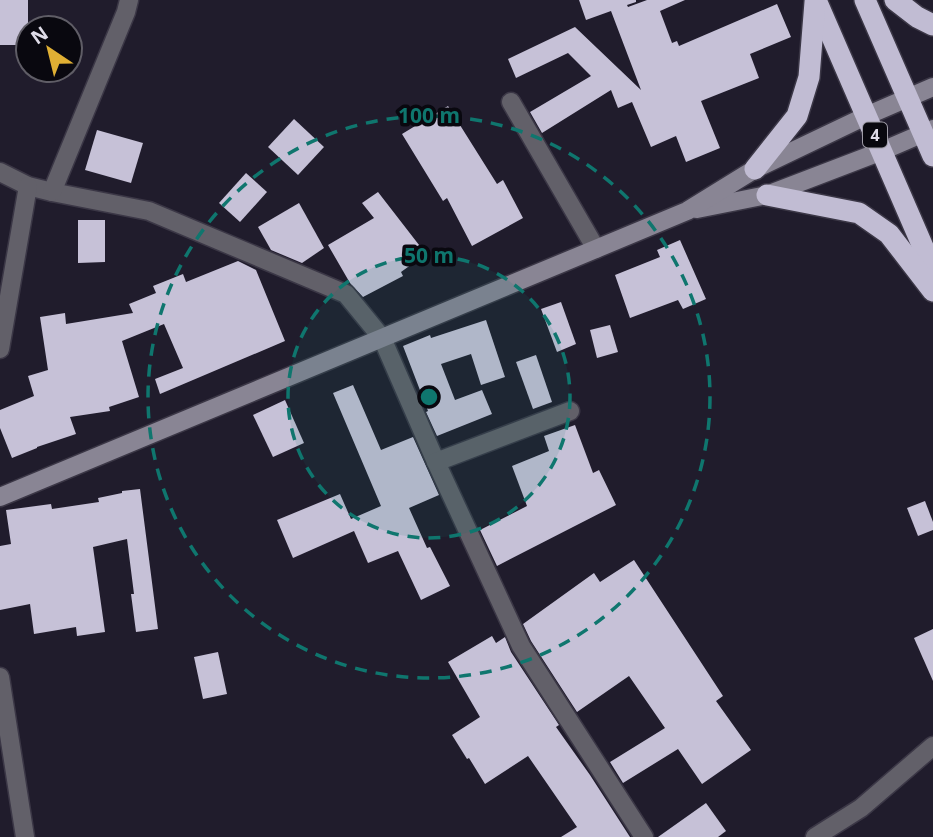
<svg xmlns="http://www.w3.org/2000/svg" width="933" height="837" font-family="'Noto Sans',sans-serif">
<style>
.building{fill:#c6c1d7}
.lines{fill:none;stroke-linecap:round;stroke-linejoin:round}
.street-casing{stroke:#3b3746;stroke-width:21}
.secondary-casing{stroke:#3b3746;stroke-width:21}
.highway-casing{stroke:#3b3746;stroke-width:24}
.street{stroke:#626069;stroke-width:18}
.secondary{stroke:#898594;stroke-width:18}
.highway{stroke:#c1bcd3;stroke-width:21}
.ring{fill:none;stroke:#0f766e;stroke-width:3.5;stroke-dasharray:12 9}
.labels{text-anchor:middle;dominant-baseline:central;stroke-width:7;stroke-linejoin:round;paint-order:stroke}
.shield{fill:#09080f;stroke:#9f9ca7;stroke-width:2}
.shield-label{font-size:16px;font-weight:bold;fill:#dfdce8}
.centre{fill:#0f766e;stroke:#09080f;stroke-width:3.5}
.ring-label{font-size:21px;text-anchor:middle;font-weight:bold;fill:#0f766e;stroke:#09080f;stroke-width:7;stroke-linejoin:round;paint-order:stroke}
</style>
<rect width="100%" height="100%" fill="#201c2c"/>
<g class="building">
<rect x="0" y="0" width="28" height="45"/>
<path d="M579,0H636V2L627,5L628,7L647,0H685L660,11L672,43L677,41L679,46L777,4L791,37L750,54L759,78L701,101L720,148L686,162L676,136L651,147L632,102L618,108L611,90L542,133L530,112L591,76L568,53L516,78L508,59L575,27L641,90L611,11L586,20Z"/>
<path d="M448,106L497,184L503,180L523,218L472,246L447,198L443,201L402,134Z"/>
<path d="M294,119L324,147L298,175L268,147Z"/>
<path d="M97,130L143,143L131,183L85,170Z"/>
<path d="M246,173L267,192L240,222L219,203Z"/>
<path d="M378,192L426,254L401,272L403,276L363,297L350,283L328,245L374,218L362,203Z"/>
<path d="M299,203L324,248L302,263L271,250L258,227Z"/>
<path d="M78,220H105V262L78,263Z"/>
<path d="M680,240L706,299L683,309L678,300L630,318L615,275L660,257L657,250Z"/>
<path d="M238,261L256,270L285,341L160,394L155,379L183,368L164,324L122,341L139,397L109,407L110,411L70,417L76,434L37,447V448L12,458L0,428V410L34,396L28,376L48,370L40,317L65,313L66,324L133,313L129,304L156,293L153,286L183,274L186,282Z"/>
<path d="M561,302L576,344L557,352L541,309Z"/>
<path d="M486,320L505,377L481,385L471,354L441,364L455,400L482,390L492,414L437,436L426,412L428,411L403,346L430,335L431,338Z"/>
<path d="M610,325L618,352L597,358L590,330Z"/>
<path d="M536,355L552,402L533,409L516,362Z"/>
<path d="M353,385L381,450L413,437L439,495L409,508L427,548L430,547L450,586L421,600L398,551L368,563L354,531L293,558L277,520L340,494L351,519L381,506L333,393Z"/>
<path d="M285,400L304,443L273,457L253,415Z"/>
<path d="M575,425L593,473L599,470L616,505L497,566L480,530L527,506L512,466L549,451L544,436Z"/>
<path d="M140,489L158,629L136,632L131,594H134L127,539L93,547L105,632L77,636L76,627L34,634L30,604L0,610V546L11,544L6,510L51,504L52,509L99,502L98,498L122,493V491Z"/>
<path d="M925,501L933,522V530L918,536L907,508Z"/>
<path d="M634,560L723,696L716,701L751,750L702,784L678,749L623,783L610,762L665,728L629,676L577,712L531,641L523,624L594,573L600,582Z"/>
<path d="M933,629V681L914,638Z"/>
<path d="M492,636L496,643L505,637L511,652L559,725L556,727L590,775L630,837H561L577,827L528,756L485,784L469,758L467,759L452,735L480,717L448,662Z"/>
<path d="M218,652L227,694L203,699L194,657Z"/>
<path d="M706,803L726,831L718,837H658Z"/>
</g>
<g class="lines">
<g class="street-casing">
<g id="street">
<path d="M511,102L596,249"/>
<path d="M0,172L28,186L52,192L149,211L346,294L382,338L436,462L521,646L644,837"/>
<path d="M52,192L126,12L129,0"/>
<path d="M0,349L28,186"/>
<path d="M436,462L570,411"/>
<path d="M0,677L25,837"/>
<path d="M815,837L861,808L933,746"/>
</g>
</g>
<g class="secondary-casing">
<g id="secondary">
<path d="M697,209L767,195L882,151L933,129"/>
<path d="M0,497L687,211L755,169L866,116L933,87"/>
</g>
</g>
<g class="highway-casing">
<g id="highway">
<path d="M816,0L933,270"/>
<path d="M865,0L933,156"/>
<path d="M895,0L917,17L933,25"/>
<path d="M755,169L797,116L809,77L815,2"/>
<path d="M767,195L859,213L889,234L933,291"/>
</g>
</g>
<use href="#street" class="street"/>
<use href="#secondary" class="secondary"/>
<use href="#highway" class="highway"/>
</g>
<circle cx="429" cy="397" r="141" fill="#0f766e" fill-opacity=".12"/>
<g class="ring">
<circle cx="429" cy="397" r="141"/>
<circle cx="429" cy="397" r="281"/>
</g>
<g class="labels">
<rect class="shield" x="863" y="122.5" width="24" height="25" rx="5"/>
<g class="shield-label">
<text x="875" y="135">4</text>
</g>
</g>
<circle cx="429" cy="397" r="10" class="centre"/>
<g class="ring-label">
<text x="429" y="123">100 m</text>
<text x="429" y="263">50 m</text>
</g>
<g transform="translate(49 49) rotate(325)"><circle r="33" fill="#09080f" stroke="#5f5d66" stroke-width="2"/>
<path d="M0-5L12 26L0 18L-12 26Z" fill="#e0b034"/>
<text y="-10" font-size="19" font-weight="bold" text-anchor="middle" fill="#dfdce8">N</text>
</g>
</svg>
